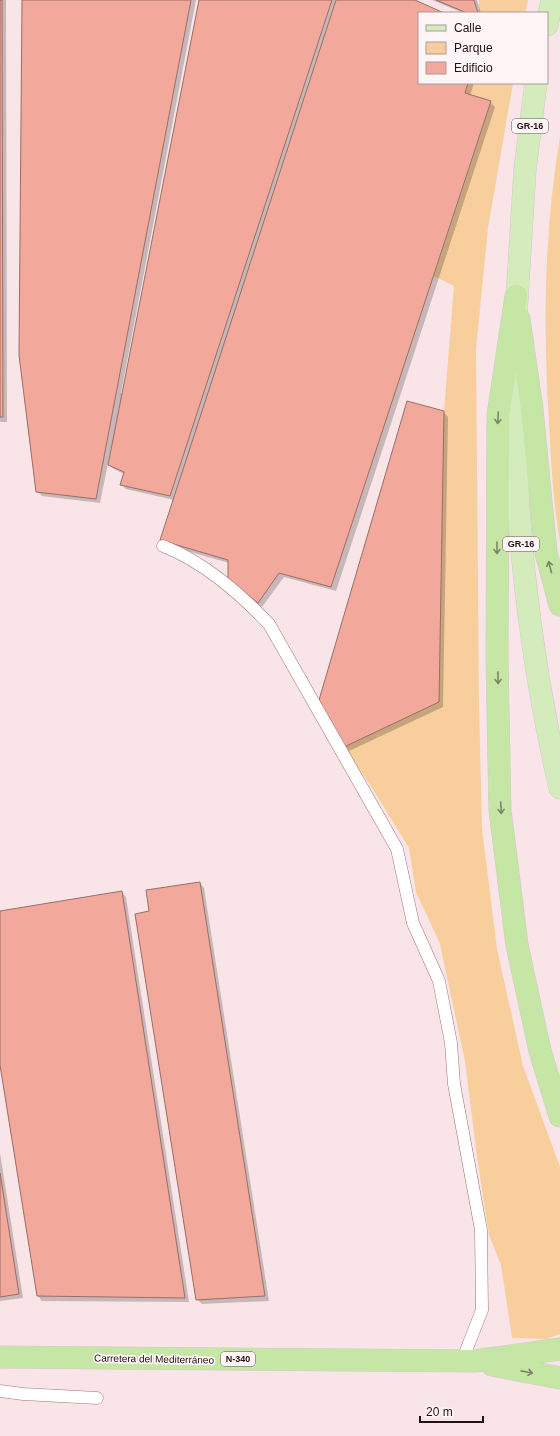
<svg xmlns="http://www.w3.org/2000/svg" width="560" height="1436" font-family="Arial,sans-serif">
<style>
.green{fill:#f8ce9d}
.shadow{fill:#0003}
.building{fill:#f2a99b;stroke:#986f67}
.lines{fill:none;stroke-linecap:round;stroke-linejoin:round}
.service-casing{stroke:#9f7479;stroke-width:13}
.primary-casing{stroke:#cfcbcc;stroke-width:23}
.trunk-casing{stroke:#cfcbcc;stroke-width:23}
.service{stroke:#fff;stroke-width:12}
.primary{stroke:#d4ecbc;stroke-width:22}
.trunk{stroke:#c6e6a6;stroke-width:22}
.oneway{stroke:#7d8765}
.labels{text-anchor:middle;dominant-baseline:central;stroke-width:3.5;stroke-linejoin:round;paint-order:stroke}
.shield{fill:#fff5f6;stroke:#655658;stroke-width:1}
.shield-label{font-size:9px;font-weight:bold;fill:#231215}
.street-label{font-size:10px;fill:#231215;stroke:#fff5f6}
</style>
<rect width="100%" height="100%" fill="#f9e5e7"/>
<g class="green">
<path d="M479,0H528L525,13H479Z"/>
<path d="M468,83H513L488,228L476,349L479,705L482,829L497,949L523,1066L560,1167V1334L546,1339L512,1338L501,1265L489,1235L477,1157L465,1061L440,944L416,892L409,848L374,791L344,747L439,702L444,411L454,286L434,276L491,102L465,93Z"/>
<path d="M560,137V542C553,502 551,462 549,422C543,326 544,232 560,137Z"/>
</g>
<g class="shadow">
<path d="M0,0H6L7,422H0Z"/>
<path d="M23,0H196L121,393H123L200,0H413L442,13H419V83H474L470,96L490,102L495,107L336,591L284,577L262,607L234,585L229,563L166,545L174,500L126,489L121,484L124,474L114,469L108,463L100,503L42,496L37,491Z"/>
<path d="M432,0H477L481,13H463Z"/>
<path d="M443,412L448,417L443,707L349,751L345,746Z"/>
<path d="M200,883L204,888L269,1301L202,1304L197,1299L150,911Z"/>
<path d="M122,892L126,897L189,1302L42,1301L38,1296L0,1058V912Z"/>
<path d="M0,1153L23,1298L0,1301Z"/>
</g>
<g class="building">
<path d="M0,0H2L3,417H0Z"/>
<path d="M22,0H191L96,499L36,492L19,355Z"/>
<path d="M199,0H332L170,496L120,485L124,472L108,465Z"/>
<path d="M336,0H415L444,13H419V83H468L465,93L491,101L331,587L279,573L258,603L228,580V560L160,540Z"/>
<path d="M436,0H474L478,13H467Z"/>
<path d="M407,401L444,411L439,702L344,747L319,700Z"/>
<path d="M200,882L265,1296L196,1300L135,914L149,911L146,890Z"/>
<path d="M122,891L185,1298L37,1296L0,1065V911Z"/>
<path d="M0,1173L19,1294L0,1297Z"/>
</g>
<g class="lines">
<g class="service-casing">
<g id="service">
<path d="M163,546C204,562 239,593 269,624L397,849L413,923L439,981L451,1043L454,1084L481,1230L482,1310L462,1361"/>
<path d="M0,1391L23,1394L97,1398"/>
</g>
</g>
<g class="primary-casing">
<g id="primary">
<path d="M547,25L552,0"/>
<path d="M516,315L525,169L536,83"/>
<path d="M515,351C512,498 527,645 560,788"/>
</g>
</g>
<g class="trunk-casing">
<g id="trunk">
<path d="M516,296L498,415L497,659L500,810L517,945L540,1051L560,1116"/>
<path d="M519,319L532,409L546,553L560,605"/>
<path d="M0,1357L475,1361L560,1349"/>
<path d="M492,1365L560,1378"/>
</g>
</g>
<use href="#service" class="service"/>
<use href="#primary" class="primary"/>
<use href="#trunk" class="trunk"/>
</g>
<defs><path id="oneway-shaft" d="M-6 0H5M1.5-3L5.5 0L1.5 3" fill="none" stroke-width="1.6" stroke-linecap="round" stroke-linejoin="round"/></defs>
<g class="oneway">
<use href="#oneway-shaft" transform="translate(498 418) rotate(93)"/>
<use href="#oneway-shaft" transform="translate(497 548) rotate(90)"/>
<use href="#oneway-shaft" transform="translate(550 567) rotate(-105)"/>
<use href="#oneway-shaft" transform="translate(498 678) rotate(89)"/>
<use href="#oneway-shaft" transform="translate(501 808) rotate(87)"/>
<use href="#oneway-shaft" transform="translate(527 1372) rotate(11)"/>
</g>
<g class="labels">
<g class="shield">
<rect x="512" y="119" width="36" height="14" rx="3"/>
<rect x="503" y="537" width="36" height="14" rx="3"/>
<rect x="221" y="1352" width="34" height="14" rx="3"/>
</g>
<g class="shield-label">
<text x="530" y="126">GR-16</text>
<text x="521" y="544">GR-16</text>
<text x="238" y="1359">N-340</text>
</g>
<g class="street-label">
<text transform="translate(154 1359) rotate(1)">Carretera del Mediterráneo</text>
</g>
</g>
<rect x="418" y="12" width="130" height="72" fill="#fff5f6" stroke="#a79a9c"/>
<rect x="426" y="25" width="20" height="6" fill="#d4ecbc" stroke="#a79a9c"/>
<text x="454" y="32" font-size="12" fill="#231215">Calle</text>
<rect x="426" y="42" width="20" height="12" fill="#f8ce9d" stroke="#a79a9c"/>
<text x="454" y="52" font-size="12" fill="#231215">Parque</text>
<rect x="426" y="62" width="20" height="12" fill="#f2a99b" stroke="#a79a9c"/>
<text x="454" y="72" font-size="12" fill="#231215">Edificio</text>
<path d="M420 1416v6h63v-6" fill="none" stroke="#231215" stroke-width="2"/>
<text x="426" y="1416" font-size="12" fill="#231215" stroke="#fff5f6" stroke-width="3" paint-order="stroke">20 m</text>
</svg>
